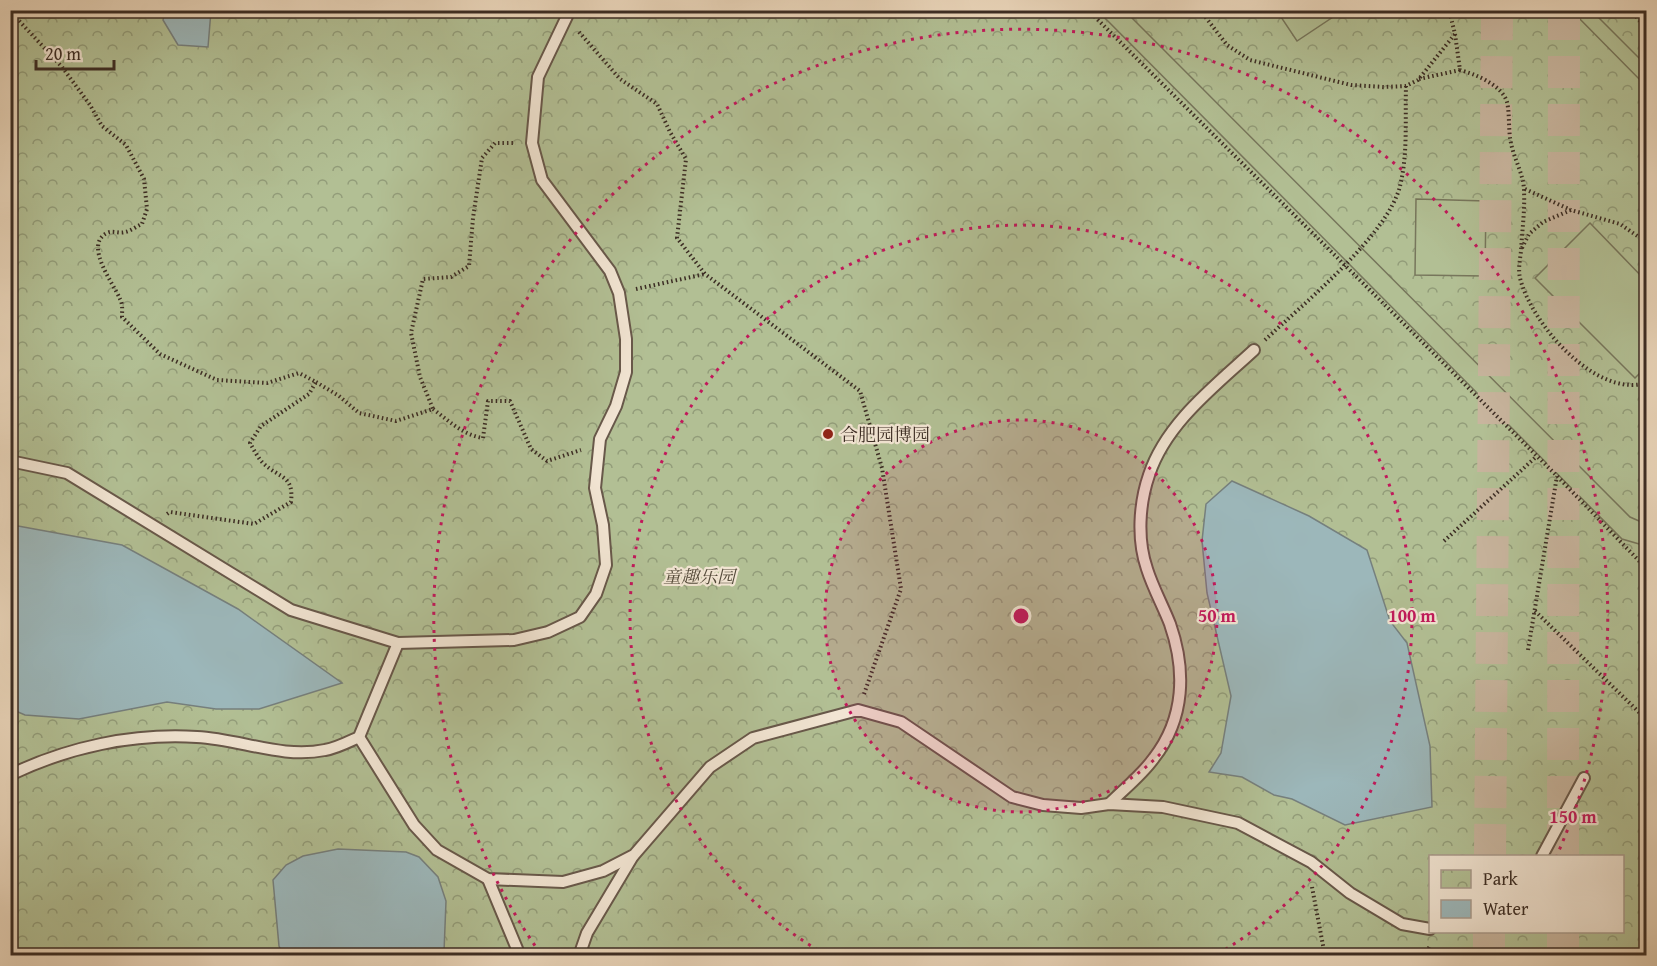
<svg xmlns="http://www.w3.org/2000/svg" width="1657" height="966" font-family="'Gentium Book Plus','Noto Serif SC',serif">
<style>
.park{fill:url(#park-crowns);stroke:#77765c;stroke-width:1.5;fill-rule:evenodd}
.pitch{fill:#b2bf94;stroke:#77765c;stroke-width:1.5}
.water{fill:#9cb7ba;stroke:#76807e;stroke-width:1.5}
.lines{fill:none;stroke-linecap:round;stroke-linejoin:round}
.primary-tunnel{stroke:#c8b59e;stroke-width:32;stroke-dasharray:32 16;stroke-linecap:butt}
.lane-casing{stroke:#68584a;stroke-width:14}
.path{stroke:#3c2d24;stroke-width:4;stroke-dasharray:1.5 3;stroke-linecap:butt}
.lane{stroke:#f2e5d3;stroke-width:10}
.ring{fill:none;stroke:#c2185b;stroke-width:3;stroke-dasharray:3 6}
.poi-dot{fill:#8f2418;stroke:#f2e5d3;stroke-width:2}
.labels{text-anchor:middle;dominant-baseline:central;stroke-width:4.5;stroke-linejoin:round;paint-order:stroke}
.poi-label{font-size:18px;fill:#3c2d24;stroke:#f2e5d3;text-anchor:start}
.park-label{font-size:18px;font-style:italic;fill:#544a3a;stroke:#f2e5d3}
.centre{fill:#c2185b;stroke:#f2e5d3;stroke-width:3}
.ring-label{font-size:18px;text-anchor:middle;font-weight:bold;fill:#c2185b;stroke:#f2e5d3;stroke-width:4.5;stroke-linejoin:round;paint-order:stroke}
</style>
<defs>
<pattern id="park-crowns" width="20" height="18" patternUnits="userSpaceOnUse" patternTransform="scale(1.5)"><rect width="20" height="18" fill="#b2bf94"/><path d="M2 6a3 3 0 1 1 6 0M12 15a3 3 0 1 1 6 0" fill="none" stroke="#929c79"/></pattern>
</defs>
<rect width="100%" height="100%" fill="#ebd7bc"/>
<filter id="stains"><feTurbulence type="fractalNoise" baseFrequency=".00333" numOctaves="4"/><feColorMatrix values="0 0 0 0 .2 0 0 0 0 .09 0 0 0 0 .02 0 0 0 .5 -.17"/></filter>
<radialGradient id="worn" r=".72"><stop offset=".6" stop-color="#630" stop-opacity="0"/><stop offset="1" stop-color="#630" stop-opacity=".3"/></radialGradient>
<path class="park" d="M10,11H1646V955H11ZM1430,856H1622V932H1430Z"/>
<g class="pitch">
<path d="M1098,11H1125L1630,517L1646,524V546L1622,539Z"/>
<path d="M1277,11H1342L1297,41Z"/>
<path d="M1572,11H1592L1646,65V86Z"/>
<path d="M1416,199L1486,201L1485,276L1415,275Z"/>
<path d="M1590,223L1646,281V367L1635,378L1535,278Z"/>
</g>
<g class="water">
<path d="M165,11H211L208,47L178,45L163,20Z"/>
<path d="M1232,481L1309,516L1367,550L1390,621L1407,643L1430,746L1432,807L1345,825L1292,799L1274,795L1242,777L1209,772L1221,753L1231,696L1207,593L1202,541L1206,504Z"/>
<path d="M18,526L122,545L238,609L342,683L259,709H216L167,702L79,719L25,715L11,709L10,528Z"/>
<path d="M338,849L406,852L419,857L438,877L446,901L444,952L440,955H283L279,946L273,880L286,865L303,856Z"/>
</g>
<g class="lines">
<g class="primary-tunnel">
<path d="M1490,856L1497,10"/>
<path d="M1563,856L1564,10"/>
<path d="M1489,956V932"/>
<path d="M1563,956V932"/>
</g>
<g class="lane-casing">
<g id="lane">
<path d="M10,461L67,473L291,610L398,643L514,640L548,632L580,617L596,594L606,565L603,525L595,488L600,439L616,406L626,372V339L619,293L610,271L542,180L532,143L538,77L570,10"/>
<path d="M359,737L414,825L437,850L488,879L563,882L603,871L634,855L710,767L753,738L858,710L901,722L1012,797L1043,805L1081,808L1109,804L1163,807L1238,823L1311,862L1350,893L1402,924L1430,929"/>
<path d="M10,775C68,747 133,733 197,737C240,739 282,759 325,750C337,748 348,742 359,737L398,643"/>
<path d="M1109,804C1124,789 1142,775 1154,758C1185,718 1186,670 1170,624C1163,606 1153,588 1147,569C1137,540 1139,504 1149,475C1166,423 1215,386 1254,350"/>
<path d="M1542,856L1584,778"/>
<path d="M488,879L520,956"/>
<path d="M579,956L587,933L633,856"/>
</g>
</g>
<g class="path">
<path d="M1088,10L1557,476L1646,568"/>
<path d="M1200,10L1227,45L1250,60L1351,85L1384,87L1406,86L1418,80L1455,34L1449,10"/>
<path d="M1630,10L1646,27"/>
<path d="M10,11L62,67L90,105L102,126L126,145L144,179L147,209L142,224C137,226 131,231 125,232C119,234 113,230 107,233C83,245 114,284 120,299C123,304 122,311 122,317L160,354L217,380L267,383L299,373L316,382L309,394L261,426L250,443C254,450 258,458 263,463C280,479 294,475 291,502L254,524L170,512L167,514"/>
<path d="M579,32L620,79L657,104L670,132L686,159L677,238L705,274L860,391L882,468L901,589L864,694"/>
<path d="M1455,34L1460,70C1475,74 1502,85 1507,102C1510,115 1508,130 1511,143C1514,159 1524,175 1524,191C1525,211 1522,231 1521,251C1520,260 1518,269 1520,278C1531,323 1595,398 1646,383"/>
<path d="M1419,79L1460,70"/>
<path d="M1525,189L1571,210"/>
<path d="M1522,248L1529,234L1543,222L1571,210L1620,224L1646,242"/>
<path d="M636,289L705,274"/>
<path d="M1265,340C1303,304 1388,235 1400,186C1408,154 1405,119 1406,86"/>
<path d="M316,382L339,396L359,413L396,421L433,409L420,377L411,333L423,279L451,277L469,266L473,218L482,158L495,143H516"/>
<path d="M433,409C449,421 463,435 483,438L488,401H510L531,449L547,461L581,450"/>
<path d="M1444,541L1537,456"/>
<path d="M1535,611L1646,719"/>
<path d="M1528,650L1557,476"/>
<path d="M1312,887L1325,956"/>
<path d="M1424,956L1430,946"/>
</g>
<use href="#lane" class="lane"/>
</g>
<circle cx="1021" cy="616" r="196" fill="#c2185b" fill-opacity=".12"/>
<g class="ring">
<circle cx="1021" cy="616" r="196"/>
<path d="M826 955A391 391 0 1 1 1216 955"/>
<path d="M540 953A587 587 0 1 1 1557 855"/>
</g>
<circle class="poi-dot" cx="828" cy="434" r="6"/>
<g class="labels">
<g class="poi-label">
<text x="840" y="434">合肥园博园</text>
</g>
<g class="park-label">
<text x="699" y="576">童趣乐园</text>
</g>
</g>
<circle cx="1021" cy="616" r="9" class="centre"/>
<g class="ring-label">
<text x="1217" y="622">50 m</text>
<text x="1412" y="622">100 m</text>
<text x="1573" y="823">150 m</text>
</g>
<rect width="1657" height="966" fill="none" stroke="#ebd7bc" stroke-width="36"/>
<rect x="12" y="12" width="1633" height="942" fill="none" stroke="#3c2d24" stroke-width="3"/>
<rect x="18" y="18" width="1621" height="930" fill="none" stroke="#3c2d24" stroke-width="1.5"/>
<rect x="1429" y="855" width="195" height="78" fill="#f2e5d3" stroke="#a99b8d" stroke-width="1.5"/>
<rect x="1441" y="870" width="30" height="18" fill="url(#park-crowns)" stroke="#a99b8d" stroke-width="1.5"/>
<text x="1483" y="885" font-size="18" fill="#3c2d24">Park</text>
<rect x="1441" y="900" width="30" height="18" fill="#9cb7ba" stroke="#a99b8d" stroke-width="1.5"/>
<text x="1483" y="915" font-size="18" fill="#3c2d24">Water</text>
<path d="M36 60v9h78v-9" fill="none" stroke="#3c2d24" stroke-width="3"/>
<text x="45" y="60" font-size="18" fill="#3c2d24" stroke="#f2e5d3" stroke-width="4.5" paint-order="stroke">20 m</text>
<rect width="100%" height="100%" filter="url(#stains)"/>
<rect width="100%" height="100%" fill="url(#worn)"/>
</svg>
